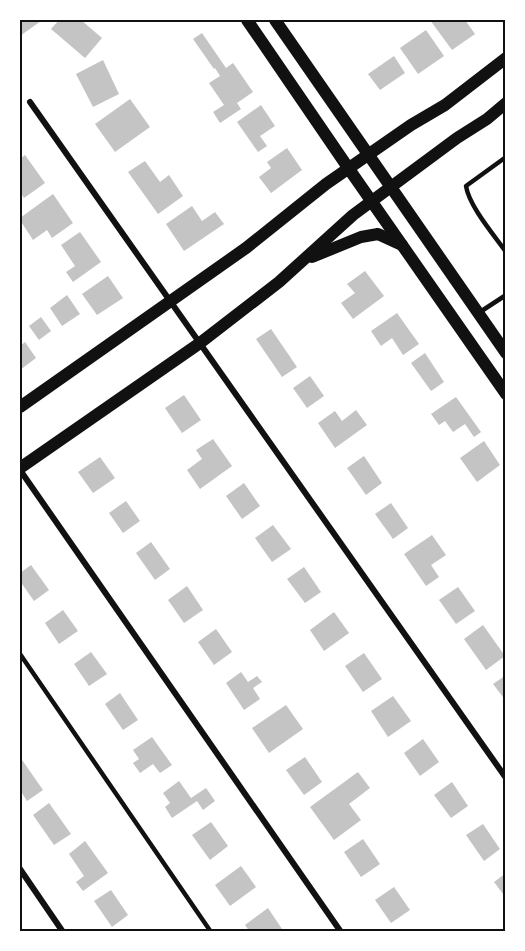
<svg xmlns="http://www.w3.org/2000/svg" width="525" height="951" font-family="Roboto,sans-serif">
<style>
.building{fill:#c4c4c4}
.lines{fill:none;stroke-linecap:round;stroke-linejoin:round}
.service{stroke:#111;stroke-width:4.5}
.minor{stroke:#111;stroke-width:6}
.secondary{stroke:#111;stroke-width:12}
.neatline{fill:none;stroke:#111;stroke-width:2}
</style>
<rect width="100%" height="100%" fill="#fff"/>
<g class="building">
<path d="M20,20H40L41,21L20,36Z"/>
<path d="M59,20H81L102,38L85,58L51,29Z"/>
<path d="M430,20H465L475,34L452,50Z"/>
<path d="M426,30L444,56L418,74L400,48Z"/>
<path d="M202,33L226,68L233,63L253,92L237,103L241,109L220,123L213,112L224,105L209,83L220,76L215,68L214,69L193,39Z"/>
<path d="M394,56L405,73L380,90L368,74Z"/>
<path d="M103,60L119,94L93,107L76,74Z"/>
<path d="M130,99L150,127L115,152L95,124Z"/>
<path d="M261,105L275,126L260,136L267,146L258,152L237,122Z"/>
<path d="M287,148L302,170L271,193L259,177L271,168L267,162Z"/>
<path d="M25,155L45,183L24,198L20,192V159Z"/>
<path d="M145,161L160,182L169,175L183,196L158,214L128,172Z"/>
<path d="M53,194L73,223L52,238L47,230L33,240L20,220V218Z"/>
<path d="M192,206L202,221L215,212L224,224L184,251L166,224Z"/>
<path d="M80,232L101,262L73,282L66,272L75,266L61,245Z"/>
<path d="M365,271L384,296L353,319L341,303L355,293L347,284Z"/>
<path d="M108,276L123,298L97,315L82,294Z"/>
<path d="M67,295L80,314L62,326L50,308Z"/>
<path d="M397,313L419,344L403,355L392,338L381,346L371,331Z"/>
<path d="M41,317L51,331L39,340L29,326Z"/>
<path d="M271,329L297,367L282,377L256,339Z"/>
<path d="M25,342L36,358L20,370V346Z"/>
<path d="M425,353L444,382L431,391L411,363Z"/>
<path d="M310,376L324,396L307,408L293,388Z"/>
<path d="M184,395L201,420L182,433L165,408Z"/>
<path d="M456,397L481,432L474,437L465,424L453,432L445,421L439,425L431,414Z"/>
<path d="M356,410L367,425L335,448L318,423L335,411L342,421Z"/>
<path d="M213,439L232,466L200,489L187,470L202,459L196,450Z"/>
<path d="M484,441L500,465L477,482L460,458Z"/>
<path d="M364,456L382,483L366,495L347,468Z"/>
<path d="M100,457L115,478L93,493L78,472Z"/>
<path d="M244,483L260,506L242,519L226,496Z"/>
<path d="M126,501L140,521L123,533L109,513Z"/>
<path d="M391,503L408,528L393,539L375,514Z"/>
<path d="M273,525L291,549L272,562L255,538Z"/>
<path d="M432,535L446,555L431,565L439,577L426,586L404,554Z"/>
<path d="M151,542L170,569L155,580L136,553Z"/>
<path d="M31,565L49,590L34,601L20,581V573Z"/>
<path d="M304,567L321,592L305,603L287,579Z"/>
<path d="M187,586L203,610L184,623L168,600Z"/>
<path d="M458,587L475,611L456,624L439,600Z"/>
<path d="M63,610L78,631L59,644L45,623Z"/>
<path d="M334,612L349,633L324,651L310,630Z"/>
<path d="M483,625L505,656L486,670L464,639Z"/>
<path d="M216,629L232,652L214,665L198,642Z"/>
<path d="M91,652L107,674L89,686L74,664Z"/>
<path d="M364,653L382,679L363,692L345,666Z"/>
<path d="M241,672L248,682L257,676L262,682L253,688L260,699L244,710L226,683Z"/>
<path d="M506,675V701L493,684Z"/>
<path d="M120,693L138,720L123,730L105,704Z"/>
<path d="M393,696L411,721L388,737L371,711Z"/>
<path d="M286,705L303,729L269,753L252,728Z"/>
<path d="M152,737L172,765L160,773L153,764L140,773L133,763L139,759L133,750Z"/>
<path d="M423,739L439,762L420,776L404,753Z"/>
<path d="M20,757L43,790L27,801L20,790Z"/>
<path d="M305,757L322,782L304,795L286,770Z"/>
<path d="M358,772L370,788L349,804L361,820L334,840L310,807Z"/>
<path d="M179,781L191,798L206,788L215,801L203,810L197,801L172,818L165,807L170,803L163,793Z"/>
<path d="M452,782L468,806L451,818L434,795Z"/>
<path d="M49,803L71,834L54,845L33,815Z"/>
<path d="M211,822L228,846L210,860L192,835Z"/>
<path d="M483,824L500,849L484,861L466,835Z"/>
<path d="M363,839L380,864L361,877L344,852Z"/>
<path d="M85,841L108,873L83,891L76,882L84,876L69,854Z"/>
<path d="M241,866L256,887L230,906L215,885Z"/>
<path d="M506,873V898L494,882Z"/>
<path d="M394,887L410,910L391,923L375,900Z"/>
<path d="M111,890L128,915L112,927L94,901Z"/>
<path d="M268,908L284,932H250L245,925Z"/>
</g>
<g class="lines">
<g class="service">
<path d="M506,157L466,186C469,206 494,235 506,252"/>
<path d="M480,312L506,295"/>
<path d="M20,654L211,932"/>
</g>
<g class="minor">
<path d="M30,102L506,778"/>
<path d="M20,470L341,932"/>
<path d="M20,869L63,932"/>
</g>
<g class="secondary">
<path d="M247,20L349,169L506,394"/>
<path d="M275,20L506,353"/>
<path d="M312,257L361,237L378,234L402,245"/>
<path d="M20,407L246,248L326,184L411,125L445,105L506,58"/>
<path d="M20,468L200,343L279,282L353,215L457,138L487,119L506,103"/>
</g>
</g>
<rect width="525" height="951" fill="none" stroke="#ffffff" stroke-width="42"/>
<rect x="21" y="21" width="483" height="909" class="neatline"/>
</svg>
